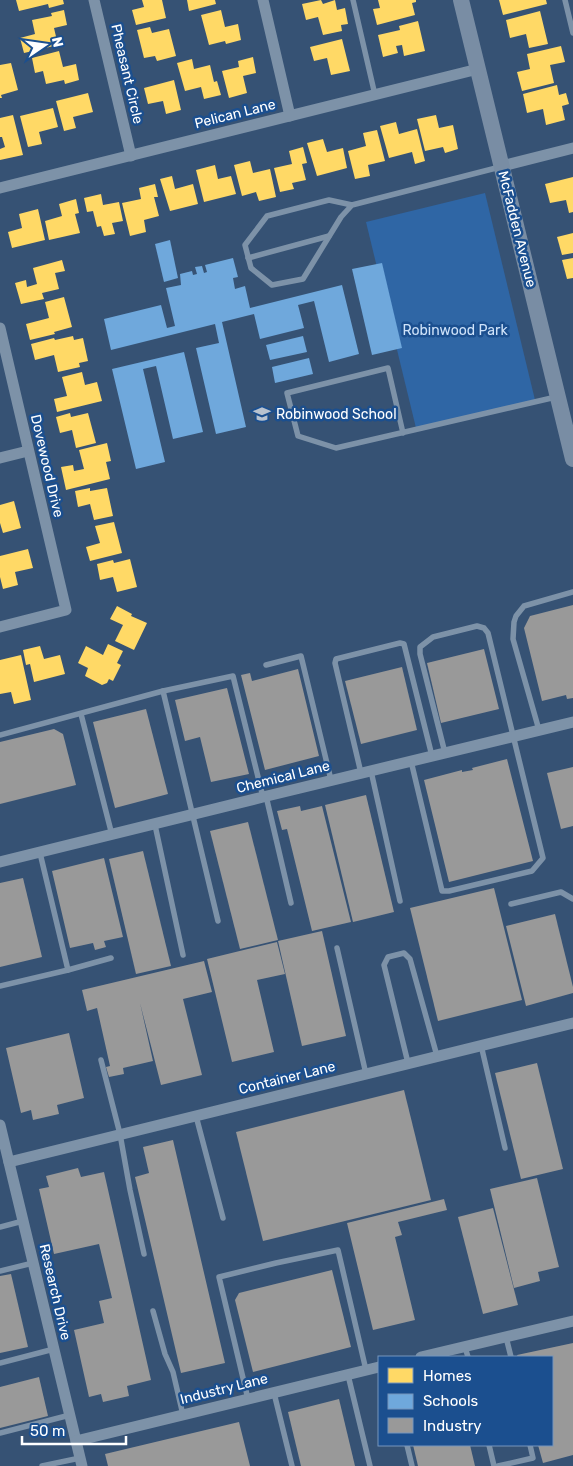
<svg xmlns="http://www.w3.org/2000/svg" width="573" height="1466" font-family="Rubik,sans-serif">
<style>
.green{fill:#2f66a5}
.homes{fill:#ffd966}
.schools{fill:#6fa8dc}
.industry{fill:#999}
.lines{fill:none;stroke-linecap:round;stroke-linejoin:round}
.lane{stroke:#7d92a8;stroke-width:5.5}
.street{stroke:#7d92a8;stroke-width:11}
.secondary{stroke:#798da4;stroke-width:16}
.labels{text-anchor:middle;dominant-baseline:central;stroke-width:5;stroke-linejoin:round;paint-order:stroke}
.street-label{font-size:14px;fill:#fff;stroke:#1b4f8f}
.park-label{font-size:14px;fill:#cfe3fa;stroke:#1b4f8f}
.poi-label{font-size:14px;fill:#fff;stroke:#1b4f8f;text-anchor:start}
</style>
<rect width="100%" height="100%" fill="#365274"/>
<path class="green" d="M485,193L535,400L416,428L366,222Z"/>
<g class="homes">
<path d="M16,0H63L64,4L49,8L48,4L19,11Z"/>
<path d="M142,0H162L166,18L136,25L132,10L144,7Z"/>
<path d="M187,0H215L216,4L189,11Z"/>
<path d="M321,0L323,4L335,0L337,10L345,8L348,24L341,25L342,31L323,35L318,17L306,20L302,4Z"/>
<path d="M378,0H416V2L412,3L415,15L377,25L373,9L380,8Z"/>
<path d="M499,0H546L547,4L503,15Z"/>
<path d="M64,10L67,25L54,28L58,45L24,53L20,38L35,34L32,20L52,16L51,13Z"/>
<path d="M221,10L225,27L238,24L241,40L226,44L225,41L209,45L201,15Z"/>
<path d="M540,11L548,44L529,48L526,34L510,38L506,20Z"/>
<path d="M418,21L425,51L404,56L402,45L396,46L398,53L383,57L378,35L400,30L399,26Z"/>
<path d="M150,27L152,33L169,29L176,56L157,61L155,56L144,58L137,30Z"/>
<path d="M342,39L350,71L331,75L327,58L314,61L310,47Z"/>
<path d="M561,46L565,62L550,65L554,83L522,91L517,72L530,69L527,54Z"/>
<path d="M59,51L63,67L76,64L79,80L65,84L64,80L46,84L43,71L35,73L32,58Z"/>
<path d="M253,57L256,73L243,76L247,93L229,98L222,71L239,67L238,61Z"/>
<path d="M192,59L194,69L210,65L214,82L217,81L221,95L204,99L201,87L185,91L177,63Z"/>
<path d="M11,63L18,90L1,95L2,98H0V65Z"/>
<path d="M174,80L181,110L166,114L163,101L148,104L144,88Z"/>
<path d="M557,85L559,95L566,93L569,104L562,106L565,120L546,125L543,109L527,113L523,94Z"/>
<path d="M88,93L93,112L73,117L76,128L64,131L56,101Z"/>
<path d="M53,108L58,127L39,132L42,144L28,147L20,116Z"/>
<path d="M13,115L23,155L0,160V149L5,147L2,137H0V118Z"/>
<path d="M436,115L439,128L453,125L458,149L445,153L443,147L425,151L417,119Z"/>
<path d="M396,122L399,134L417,129L425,161L415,164L412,152L389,158L380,126Z"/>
<path d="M377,130L385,161L368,165L370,176L355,179L348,151L366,146L363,133Z"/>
<path d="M323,139L327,152L343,148L347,168L317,176L307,143Z"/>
<path d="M303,147L307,163L302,164L306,180L292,183L294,189L280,192L274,168L292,164L289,151Z"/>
<path d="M250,161L253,173L270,169L276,197L259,201L256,192L242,196L234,165Z"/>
<path d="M215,165L218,179L231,176L236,194L204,202L196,170Z"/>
<path d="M172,176L175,189L193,184L198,204L170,211L160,179Z"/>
<path d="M573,177V212L569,213L566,200L550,203L545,184Z"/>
<path d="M155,184L158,197H154L159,216L144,220L146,232L130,236L122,203L141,199L139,188Z"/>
<path d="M101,194L103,205L119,202L123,221L112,223L115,234L104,236L101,226L97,227L93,211L87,212L84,198Z"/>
<path d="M76,199L79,213L75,214L80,233L49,240L45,221L62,216L59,204Z"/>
<path d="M38,209L45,240L12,248L8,232L22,228L19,214Z"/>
<path d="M573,233V253L562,255L557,237Z"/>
<path d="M573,258V278L567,279L562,260Z"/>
<path d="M62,260L65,271L55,273L59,289L42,293L44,299L21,304L15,283L26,280L27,287L37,284L33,268Z"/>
<path d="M64,297L72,327L54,332L55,334L30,340L26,324L49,318L45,302Z"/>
<path d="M73,336L74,340L83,338L88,361L79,363L80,367L58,372L54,355L35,360L31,344L54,338L55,340Z"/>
<path d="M82,372L85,385L97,382L102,401L57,412L54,399L67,396L62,377Z"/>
<path d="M70,413L71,417L88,413L96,443L76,448L72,430L60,433L56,417Z"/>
<path d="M107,443L111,461L106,462L110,479L66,490L61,467L73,465L74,471L84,469L79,450Z"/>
<path d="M90,488V491L107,488L113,516L94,520L90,504L78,507L75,491Z"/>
<path d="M14,501L21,528L3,533L0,523V505Z"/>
<path d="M114,522L122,553L90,561L86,547L100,543L95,526Z"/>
<path d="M28,549L33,568L15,572L18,585L3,589L0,577V556Z"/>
<path d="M130,559L137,587L117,592L113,577L100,580L97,564L113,560L114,563Z"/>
<path d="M117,606L132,614L131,616L147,623L134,650L115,641L123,625L110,619Z"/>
<path d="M108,644L123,651L117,663L121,665L113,681L109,679L107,683L102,685L85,676L88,668L78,663L86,646L103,655Z"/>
<path d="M40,646L44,659L60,655L65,674L34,682L30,664L26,665L23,650Z"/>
<path d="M21,655L31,700L14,704L11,692L0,694V660Z"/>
</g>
<g class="schools">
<path d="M170,240L178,278L164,282L155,244Z"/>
<path d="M233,258L238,277L233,278L235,289L245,286L250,308L342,285L359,354L329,362L314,301L298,305L304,328L260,339L254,314L222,322L246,427L216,434L196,348L219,343L215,324L111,350L104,319L161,305L167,328L175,326L166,288L181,285L180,274L192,271L193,275L197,274L195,267L202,266L204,273L207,272L205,265Z"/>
<path d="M382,263L402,348L372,355L352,269Z"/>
<path d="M303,336L307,352L270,360L266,345Z"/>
<path d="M184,352L203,432L173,439L156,366L143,369L165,462L136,469L112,369Z"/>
<path d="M309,358L313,374L275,383L272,367Z"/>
</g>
<g class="industry">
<path d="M573,605V698L567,699L566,695L542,701L524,628L530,616Z"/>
<path d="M484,649L499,709L441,723L427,663Z"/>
<path d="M402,667L417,730L361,744L345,681Z"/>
<path d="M298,669L319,756L265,770L241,675L250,673L252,681Z"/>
<path d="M227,688L249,774L211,782L200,737L185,741L175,700Z"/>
<path d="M146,709L168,794L115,808L93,722Z"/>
<path d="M54,729L63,734L76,785L0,804V742Z"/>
<path d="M507,759L533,861L449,882L424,780L462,770V772L473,770L472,768Z"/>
<path d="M573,767V826L561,829L547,773Z"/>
<path d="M366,795L394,912L353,922L325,805Z"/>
<path d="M300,806L301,811L322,806L351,922L312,931L287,829L282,830L277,811Z"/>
<path d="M248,822L278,940L240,949L210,831Z"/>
<path d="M143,851L171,966L136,974L109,859Z"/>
<path d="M104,858L123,937L104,941L106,947L95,950L93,943L70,948L52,871Z"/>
<path d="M23,878L42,957L0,967V883Z"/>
<path d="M494,888L522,1000L438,1021L410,908Z"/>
<path d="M555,914L573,987V993L526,1006L506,926Z"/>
<path d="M322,931L346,1036L302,1046L278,941Z"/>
<path d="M277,942L285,974L257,980L274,1052L232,1062L207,959Z"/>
<path d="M204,961L212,992L183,999L202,1075L161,1085L140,1003L153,1061L123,1068L124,1074L109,1077L106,1067L110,1066L97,1008L87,1011L82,990Z"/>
<path d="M69,1033L84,1098L57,1105L59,1114L33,1120L31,1110L21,1113L6,1048Z"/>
<path d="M537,1063L563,1169L521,1179L495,1073Z"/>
<path d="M404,1090L431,1200L263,1241L236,1132Z"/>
<path d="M173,1140L225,1363L181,1373L135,1177L149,1173L143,1147Z"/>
<path d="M78,1168L81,1177L104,1172L151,1380L127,1386L129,1396L103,1402L101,1394L89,1397L74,1330L104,1323L99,1301L112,1298L99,1244L54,1254L39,1189L49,1187L46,1176Z"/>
<path d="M537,1178L559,1267L538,1272L540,1281L514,1288L490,1189Z"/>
<path d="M444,1199L447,1210L398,1222L402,1235L395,1237L415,1320L373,1330L347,1223Z"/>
<path d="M493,1208L518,1305L483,1314L458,1217Z"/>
<path d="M332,1270L351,1347L253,1372L235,1300L239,1293Z"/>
<path d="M11,1274L28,1347L0,1353V1276Z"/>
<path d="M573,1343V1455L543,1463L538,1445H552V1357H518L517,1355Z"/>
<path d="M39,1377L48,1416L0,1428V1387Z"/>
<path d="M339,1399L355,1466H301L288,1412Z"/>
<path d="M239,1422L250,1466H108L105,1454Z"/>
<path d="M413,1445H470L475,1466H418Z"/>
</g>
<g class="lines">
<g class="lane">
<path d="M353,0L375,95"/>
<path d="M565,0L573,33"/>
<path d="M352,205L341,217L303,279L272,285L251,268L245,245L267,216L329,200L352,205L500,167"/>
<path d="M248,258L329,236"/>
<path d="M403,433L388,368L287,393L298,436L336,448L556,397"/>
<path d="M266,665L301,656L331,780"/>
<path d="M163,691L218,921"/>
<path d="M81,714L112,835"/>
<path d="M539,730L513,639L514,622L516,616L524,606L573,592"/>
<path d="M0,735L163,691L233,676L263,797"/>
<path d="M411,761L442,891H449L532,871L543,858L488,633L484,628L477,626L433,637L420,647V654L445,753"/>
<path d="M371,771L400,901"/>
<path d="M361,773L335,663L336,659L400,643L404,644L432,756"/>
<path d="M266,796L291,903"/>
<path d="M155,825L183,955"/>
<path d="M511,904L561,892L573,899"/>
<path d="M337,948L366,1074"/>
<path d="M68,970L111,958"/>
<path d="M0,986L68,970L40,853"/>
<path d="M481,1045L505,1148"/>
<path d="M101,1060L120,1134L130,1190L144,1254"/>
<path d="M408,1063L384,965L388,957L404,953L410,959L437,1056"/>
<path d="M196,1116L223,1218"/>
<path d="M0,1227L23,1221"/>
<path d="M0,1271L33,1263"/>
<path d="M153,1311L165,1354L173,1372L183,1415"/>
<path d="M506,1337L511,1357"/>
<path d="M465,1347L468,1357"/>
<path d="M0,1363L54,1349"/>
<path d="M348,1375L370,1466"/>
<path d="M274,1393L292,1466"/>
<path d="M248,1399L219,1277L276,1263L338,1250L366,1370"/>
<path d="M0,1433L70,1415"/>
<path d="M407,1445L412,1466"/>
<path d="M489,1445L494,1466"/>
<path d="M42,1466L80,1458"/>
<path d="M498,1466L533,1458L530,1445"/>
</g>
<g class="street">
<path d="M94,0L131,156"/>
<path d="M263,0L290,116"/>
<path d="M502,166L573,148"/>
<path d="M0,188L478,69"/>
<path d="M0,328L66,610L0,627"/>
<path d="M0,458L28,451"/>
<path d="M0,862L263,797L573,722"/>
<path d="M0,1125L82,1466"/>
<path d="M9,1162L573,1023"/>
<path d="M421,1357L573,1321"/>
<path d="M76,1441L379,1367"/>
</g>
<path class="secondary" d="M461,0L573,459"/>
</g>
<defs>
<g id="school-bare" transform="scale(1.35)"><path d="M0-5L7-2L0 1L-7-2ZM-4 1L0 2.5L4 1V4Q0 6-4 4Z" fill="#b9c2ce" stroke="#1b4f8f" stroke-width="2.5" paint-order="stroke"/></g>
</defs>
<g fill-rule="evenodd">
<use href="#school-bare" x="262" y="414"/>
</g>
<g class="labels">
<g class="street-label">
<text transform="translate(127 74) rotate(77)">Pheasant Circle</text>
<text transform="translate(235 114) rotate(-14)">Pelican Lane</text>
<text transform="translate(517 229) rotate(76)">McFadden Avenue</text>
<text transform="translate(47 466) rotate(77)">Dovewood Drive</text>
<text transform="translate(283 777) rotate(-14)">Chemical Lane</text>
<text transform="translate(287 1078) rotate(-14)">Container Lane</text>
<text transform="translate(55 1292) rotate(77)">Research Drive</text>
<text transform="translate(224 1389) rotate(-14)">Industry Lane</text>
</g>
<g class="park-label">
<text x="455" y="330">Robinwood Park</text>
</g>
<g class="poi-label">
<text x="276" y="414">Robinwood School</text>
</g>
</g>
<rect x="378" y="1356" width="175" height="90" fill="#1b4f8f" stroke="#7695bc"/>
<rect x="388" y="1368" width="25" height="15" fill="#ffd966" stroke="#7695bc"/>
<text x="423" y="1381" font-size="15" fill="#ffffff">Homes</text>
<rect x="388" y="1394" width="25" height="15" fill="#6fa8dc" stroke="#7695bc"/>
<text x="423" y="1406" font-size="15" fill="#ffffff">Schools</text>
<rect x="388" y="1418" width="25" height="15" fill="#999999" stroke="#7695bc"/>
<text x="423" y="1431" font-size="15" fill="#ffffff">Industry</text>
<g transform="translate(45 45) rotate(77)" stroke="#1b4f8f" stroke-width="4" paint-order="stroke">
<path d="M0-4L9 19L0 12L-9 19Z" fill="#ffffff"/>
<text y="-8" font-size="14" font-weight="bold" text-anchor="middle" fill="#ffffff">N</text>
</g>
<path d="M22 1436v8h104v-8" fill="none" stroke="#ffffff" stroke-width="2.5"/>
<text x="30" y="1436" font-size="15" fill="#ffffff" stroke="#1b4f8f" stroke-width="4" paint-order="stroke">50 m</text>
</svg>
